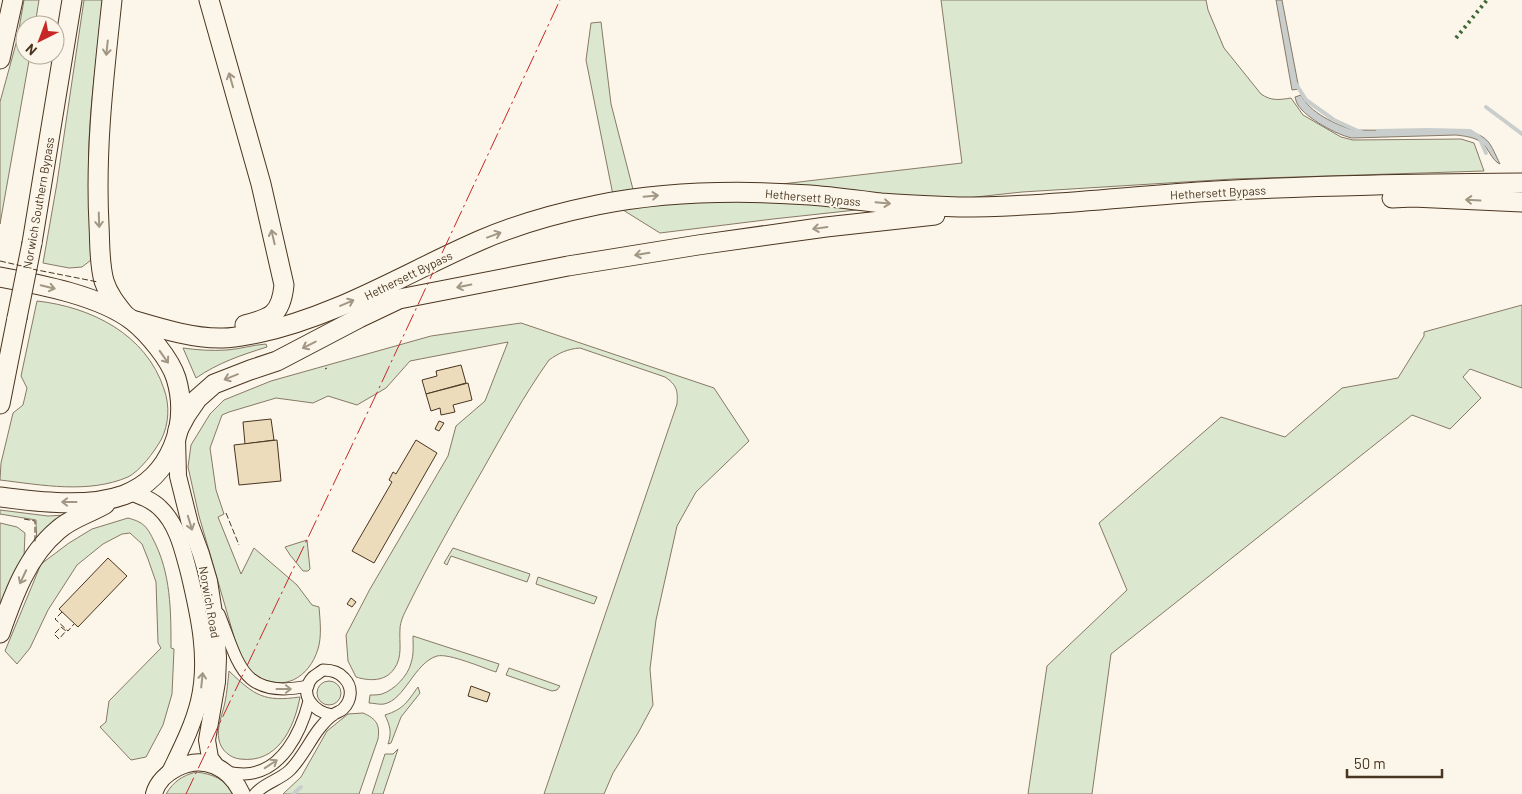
<svg xmlns="http://www.w3.org/2000/svg" width="1522" height="794" font-family="Barlow,sans-serif">
<style>
.green{fill:#dce7d0;stroke:#887966}
.water{fill:#c9cecd;stroke:#887966}
.lines{fill:none;stroke-linecap:round;stroke-linejoin:round}
.stream{stroke:#c9cecd;stroke-width:4}
.building{fill:#ecdcbc;stroke:#4a3520}
.minor-casing{stroke:#4a3520;stroke-width:13}
.secondary-casing{stroke:#4a3520;stroke-width:18}
.trunk-casing{stroke:#4a3520;stroke-width:21}
.minor{stroke:#fbf6e9;stroke-width:11}
.secondary{stroke:#fbf6e9;stroke-width:16}
.trunk{stroke:#fbf6e9;stroke-width:19}
.trunk-bridge-casing{stroke:#4a3520;stroke-width:21;stroke-linecap:butt}
.trunk-bridge{stroke:#fbf6e9;stroke-width:19}
.hedge{stroke:#436837;stroke-width:4;stroke-dasharray:2.5 4;stroke-linecap:butt}
.fence{stroke:#4a3520;stroke-width:1;stroke-dasharray:6 2.5;stroke-linecap:butt}
.power{stroke:#c62828;stroke-width:1;stroke-dasharray:18 4 2.5 4;stroke-linecap:butt}
.oneway{stroke:#a29684}
.labels{text-anchor:middle;dominant-baseline:central;stroke-width:4;stroke-linejoin:round;paint-order:stroke}
.street-label{font-size:12px;fill:#4a3520;stroke:#fbf6e9}
</style>
<rect width="100%" height="100%" fill="#fbf6e9"/>
<g class="green">
<path d="M24,0H39L35,25H25V55H30L0,224V102L17,40Z"/>
<path d="M84,0H104C98,47 91,94 89,141C87,181 92,220 91,260L82,267L69,268L43,263L57,183Z"/>
<path d="M941,0H1206L1208,10L1224,48L1261,94C1271,101 1279,100 1291,98L1303,115L1341,137L1353,140L1461,139L1474,143L1484,171L1233,179L1022,192L773,219L660,233L615,205L586,60L591,23L601,22L611,104L636,201L962,163Z"/>
<path d="M37,301C91,307 146,334 164,389C170,406 169,424 161,440C154,452 140,471 128,477C88,494 42,485 0,480L1,463L13,413L23,405L27,388L21,376Z"/>
<path d="M1522,305V388L1470,369L1463,377L1481,398L1450,429L1412,415L1111,654L1092,794H1028L1047,666L1127,590L1099,523L1221,417L1285,437L1342,388L1398,378L1424,336V332Z"/>
<path d="M521,323L714,388L749,441L696,492L677,526L656,620L650,669L653,705L638,733L613,773L604,794H544L677,404C678,391 677,385 665,377L580,348C567,349 559,353 549,360C524,395 503,434 482,471C456,516 430,561 407,608C404,614 400,622 400,629C399,643 403,657 394,669C385,682 369,681 356,677L348,661L346,635L370,589L448,456L456,426L485,401L508,342L410,361L386,388L357,405L328,396L313,403L276,398L229,412L222,415L210,448L216,490L224,514L218,517L241,574L254,548L297,585L312,605L319,607C320,620 322,636 318,649C309,678 283,693 256,675C252,672 246,670 244,665C241,660 239,653 237,647L199,516L188,467L191,445L210,414L224,400L271,381L431,336Z"/>
<path d="M266,344L267,347C241,355 218,363 196,378L183,348C197,350 212,351 227,350C240,349 252,345 266,344Z"/>
<path d="M0,510L48,516L65,515L37,548L36,520L0,514Z"/>
<path d="M128,518C131,519 136,520 139,522C146,525 150,533 153,539C171,573 171,611 171,648L174,649L172,694L163,725L146,757L131,760L100,727L106,722L109,701L161,648L158,643L156,582L148,559L142,544L130,533L122,534L103,544L77,565L48,610L30,648L17,664L5,651L41,564L69,543L92,529Z"/>
<path d="M0,523L17,527L25,533L24,557L0,612Z"/>
<path d="M307,540L310,569L308,571H303L290,555L285,547Z"/>
<path d="M453,548L530,574L527,582L451,556L447,565L444,563Z"/>
<path d="M538,577L597,597L594,604L536,584Z"/>
<path d="M413,636L499,664L496,672C483,668 449,653 437,656C414,663 405,700 384,704C380,705 374,703 369,703L370,695C374,695 378,695 382,694C394,690 408,676 411,663C414,654 413,645 413,636Z"/>
<path d="M509,668L560,686L557,690L552,691L506,675Z"/>
<path d="M229,671C255,696 264,702 300,697C294,729 277,764 240,759C230,758 221,750 219,740C216,728 223,713 225,702C227,692 228,681 229,671Z"/>
<circle cx="329" cy="693" r="12"/>
<path d="M418,687L420,693L401,717L391,743L388,744C392,732 390,726 385,715C404,709 407,702 418,687Z"/>
<path d="M363,713C377,719 380,725 378,739L359,794H283L301,777L327,731L348,714Z"/>
<path d="M398,749L383,794H372L385,754H393Z"/>
<path d="M196,772C213,774 225,779 233,794H166C174,781 182,776 196,772Z"/>
</g>
<g class="water">
<path d="M1276,0H1282L1299,89L1292,90Z"/>
<path d="M1301,95C1310,113 1335,124 1353,130L1466,131C1490,136 1490,144 1500,164C1491,160 1489,148 1481,142C1474,137 1464,136 1456,135L1352,138C1337,135 1306,118 1298,105C1296,102 1296,100 1295,97Z"/>
</g>
<g class="lines">
<g class="stream">
<path d="M1296,84L1306,100L1334,120L1358,131H1361"/>
<path d="M1486,107L1522,134"/>
<path d="M1378,131L1428,130L1470,131L1479,137L1486,153"/>
<path d="M293,794L301,787"/>
</g>
</g>
<g class="building">
<path d="M461,365L466,383L426,394L422,380L437,376L436,371Z"/>
<path d="M468,383L472,400L453,405L455,412L441,415L440,408L431,411L426,394Z"/>
<path d="M271,419L274,440L245,444L243,422Z"/>
<path d="M439,421L444,423L439,431L435,429Z"/>
<path d="M277,440L281,481L239,485L234,445Z"/>
<path d="M416,440L437,453L374,563L352,551L392,482L389,480L393,472L396,474Z"/>
<path d="M108,558L127,576L78,627L59,609Z"/>
<path d="M351,598L356,602L352,607L347,604Z"/>
<path d="M471,686L490,693L487,702L468,696Z"/>
</g>
<g class="lines">
<g class="minor-casing">
<g id="minor">
<path d="M219,614C239,664 242,700 308,686"/>
<path d="M225,772C231,773 238,774 244,774C282,773 301,732 309,701"/>
<path d="M255,794C264,783 280,780 290,770C302,758 309,742 319,729C323,724 328,718 333,715C336,712 340,712 343,709C352,700 353,687 344,678C339,672 331,670 323,670C320,672 316,675 313,677C297,694 314,712 332,715"/>
</g>
</g>
<g class="secondary-casing">
<g id="secondary">
<path d="M177,438L178,476L190,524L201,554L209,581L216,626L218,658L217,682L207,740L210,758L216,766"/>
<path d="M130,492C141,496 152,500 160,508C178,525 183,551 189,573C199,615 209,659 199,701C193,726 181,749 170,772"/>
<path d="M154,794C157,782 167,773 177,768C204,754 230,768 242,794"/>
</g>
</g>
<g class="trunk-casing">
<g id="trunk">
<path d="M112,0C104,75 95,149 99,225C100,243 99,263 104,281C108,294 116,304 124,314"/>
<path d="M209,0L261,184L284,285C281,315 271,318 245,325"/>
<path d="M0,59L13,0"/>
<path d="M1392,198L1413,197L1522,202"/>
<path d="M32,243L72,0"/>
<path d="M0,277C39,284 101,296 133,321C148,333 170,359 176,378C190,424 171,477 124,495C88,508 38,502 0,497"/>
<path d="M132,320C159,328 194,339 223,338C234,338 247,335 258,333C338,316 407,272 481,240C518,224 558,213 597,205C667,191 739,190 810,195C834,197 857,200 881,203C907,205 933,206 959,207C1045,207 1130,196 1215,191C1317,185 1420,184 1522,183"/>
<path d="M0,404L17,318"/>
<path d="M178,430L186,415L197,399L214,384L250,370L277,361L359,318L399,299L568,266L698,245L826,227L935,215"/>
<path d="M0,633C13,596 27,556 58,530C71,518 90,513 105,504"/>
</g>
</g>
<use href="#minor" class="minor"/>
<use href="#secondary" class="secondary"/>
<use href="#trunk" class="trunk"/>
<g class="trunk-bridge-casing">
<path id="trunk-bridge" d="M17,318L32,243"/>
</g>
<use href="#trunk-bridge" class="trunk-bridge"/>
<path class="hedge" d="M1456,38L1487,0"/>
<g class="fence">
<path d="M0,261L22,266"/>
<path d="M32,269L98,282"/>
<path d="M325,369L327,368"/>
<path d="M226,513L239,545"/>
<path d="M24,519L35,521V543"/>
<path d="M62,612L55,619L68,631L74,624"/>
<path d="M61,627L66,631L59,639L54,634Z"/>
</g>
<path class="power" d="M186,794L374,399L560,0"/>
</g>
<defs><path id="oneway-shaft" d="M-6 0H5M1.5-3L5.5 0L1.5 3" fill="none" stroke-width="1.6" stroke-linecap="round" stroke-linejoin="round" transform="scale(1.25)"/></defs>
<g class="oneway">
<use href="#oneway-shaft" transform="translate(107 48) rotate(96)"/>
<use href="#oneway-shaft" transform="translate(231 80) rotate(-106)"/>
<use href="#oneway-shaft" transform="translate(651 196) rotate(-5)"/>
<use href="#oneway-shaft" transform="translate(1473 200) rotate(-177)"/>
<use href="#oneway-shaft" transform="translate(883 203) rotate(5)"/>
<use href="#oneway-shaft" transform="translate(99 220) rotate(88)"/>
<use href="#oneway-shaft" transform="translate(820 228) rotate(172)"/>
<use href="#oneway-shaft" transform="translate(494 235) rotate(-20)"/>
<use href="#oneway-shaft" transform="translate(273 237) rotate(-103)"/>
<use href="#oneway-shaft" transform="translate(642 254) rotate(171)"/>
<use href="#oneway-shaft" transform="translate(464 286) rotate(169)"/>
<use href="#oneway-shaft" transform="translate(48 287) rotate(14)"/>
<use href="#oneway-shaft" transform="translate(347 303) rotate(-23)"/>
<use href="#oneway-shaft" transform="translate(309 345) rotate(153)"/>
<use href="#oneway-shaft" transform="translate(164 357) rotate(55)"/>
<use href="#oneway-shaft" transform="translate(231 377) rotate(158)"/>
<use href="#oneway-shaft" transform="translate(69 502) rotate(-180)"/>
<use href="#oneway-shaft" transform="translate(190 523) rotate(73)"/>
<use href="#oneway-shaft" transform="translate(23 577) rotate(115)"/>
<use href="#oneway-shaft" transform="translate(202 680) rotate(-84)"/>
<use href="#oneway-shaft" transform="translate(284 689)"/>
<use href="#oneway-shaft" transform="translate(271 764) rotate(-33)"/>
</g>
<g class="labels">
<g class="street-label">
<text transform="translate(1218 192) rotate(-3)">Hethersett Bypass</text>
<text transform="translate(813 197) rotate(5)">Hethersett Bypass</text>
<text transform="translate(38 203) rotate(-80)">Norwich Southern Bypass</text>
<text transform="translate(408 275) rotate(-26)">Hethersett Bypass</text>
<text transform="translate(210 602) rotate(80)">Norwich Road</text>
</g>
</g>
<g transform="translate(40 40) rotate(222)"><circle r="24" fill="#fbf6e9" stroke="#b4a999"/>
<path d="M0-4L9 19L0 12L-9 19Z" fill="#c62828"/>
<text y="-8" font-size="14" font-weight="bold" text-anchor="middle" fill="#4a3520">N</text>
</g>
<path d="M1347 769v8h95v-8" fill="none" stroke="#4a3520" stroke-width="2.5"/>
<text x="1354" y="769" font-size="15" fill="#4a3520" stroke="#fbf6e9" stroke-width="4" paint-order="stroke">50 m</text>
</svg>
